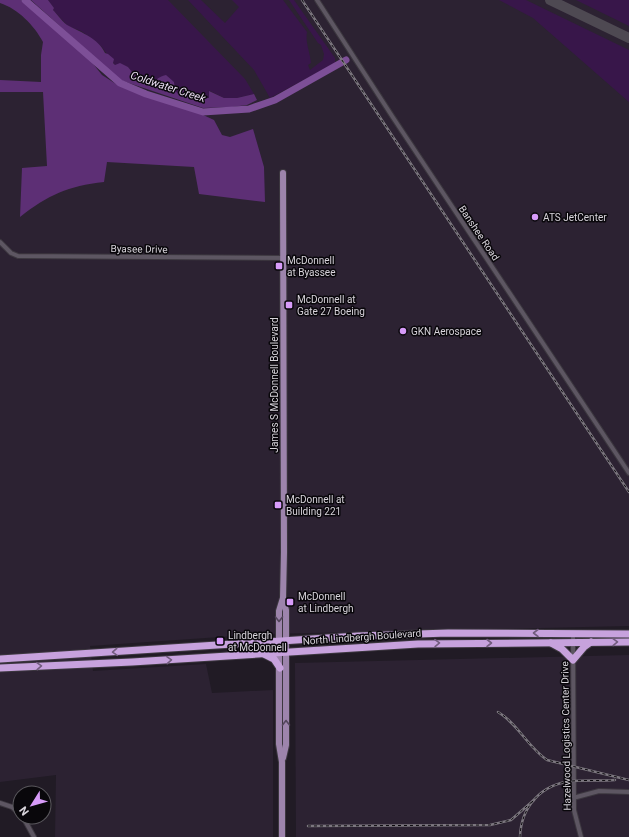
<svg xmlns="http://www.w3.org/2000/svg" width="629" height="837" font-family="Roboto,sans-serif">
<style>
.built{fill:#2c2232}
.green{fill:#38164a}
.forest{fill:#5d2f75}
.lines{fill:none;stroke-linecap:round;stroke-linejoin:round}
.river{stroke:#7d4f97;stroke-width:7}
.taxiway{stroke:#4e4952;stroke-width:10}
.street-casing{stroke:#3c373f;stroke-width:6}
.primary-casing{stroke:#3c373f;stroke-width:8}
.highway-casing{stroke:#3c373f;stroke-width:9}
.street{stroke:#5d5662;stroke-width:4}
.primary{stroke:#9d84ac;stroke-width:6}
.highway{stroke:#c7a2dd;stroke-width:7}
.rail-casing{stroke:#7c777f;stroke-width:2.5}
.rail{stroke:#09070b;stroke-width:1;stroke-dasharray:3;stroke-linecap:butt}
.oneway{stroke:#53465c}
.oneway2{stroke:#725c7e}
.poi-dot{fill:#d79bf9;stroke:#09070b;stroke-width:1.5}
.labels{text-anchor:middle;dominant-baseline:central;stroke-width:3;stroke-linejoin:round;paint-order:stroke}
.poi-label{font-size:10px;fill:#d7d3da;stroke:#09070b;text-anchor:start}
.street-label{font-size:10px;fill:#d7d3da;stroke:#09070b}
.water-label{font-size:11px;font-style:italic;fill:#e9dcf1;stroke:#09070b}
</style>
<rect width="100%" height="100%" fill="#211b25"/>
<g class="built">
<path d="M0,0H629V626L265,634L90,646L93,671L206,664L212,693L273,690V837H55L56,775L0,782Z"/>
<path d="M629,655V837H296L295,663Z"/>
</g>
<g class="green">
<path d="M48,0H168L245,79L254,94L237,98H224L210,91L209,98L178,95L175,90L174,82L158,79L153,83L147,84L142,81L136,72L132,73L128,67L115,65L102,47L94,40L81,31L68,26L53,10L54,8Z"/>
<path d="M188,0H201L225,23L239,7L232,0H283L307,32C305,42 310,52 311,63L308,65L310,70L323,60L324,54L321,45L318,43L289,0H294L335,58V63L270,98L254,70Z"/>
<path d="M499,0H526L629,50V102L533,18Z"/>
<path d="M576,0H629V26Z"/>
</g>
<g class="forest">
<path d="M0,0H21L86,55L102,75L116,84L140,94L201,114L214,120L222,135L230,137L253,129L264,167L265,202L199,194L194,167L107,162L104,182C68,186 48,195 20,217L22,168L47,166L43,92H0V80L41,82V55L43,42C34,25 18,9 0,3Z"/>
<path d="M31,0H48L54,8L53,10C58,15 63,23 69,26C82,33 98,38 105,53L108,54L114,59L113,63L115,65L120,63L128,67L132,72H136L142,81L147,84C155,83 158,76 166,75L174,82L175,90L178,94L183,90L194,96L209,98V91L224,98H237L254,94L257,100L247,105L232,107L203,108L120,80Z"/>
</g>
<g class="lines">
<path class="river" d="M25,0L120,83L146,94L203,112L249,109L275,100L346,60"/>
<path class="taxiway" d="M550,0L629,38"/>
<g class="street-casing">
<g id="street">
<path d="M317,0L392,116L629,473"/>
<path d="M0,242L11,253L18,256L284,258"/>
<path d="M573,634L574,810L581,837"/>
<path d="M573,798L599,791L629,792"/>
<path d="M0,803L12,807L20,814"/>
<path d="M23,817L34,837"/>
</g>
</g>
<g class="primary-casing">
<g id="primary">
<path d="M283,758L286,745V610L283,600"/>
<path d="M282,837V762L279,744V611L283,598L284,552L283,173"/>
</g>
</g>
<g class="highway-casing">
<g id="highway">
<path d="M551,643L562,649L573,660L584,647L591,642"/>
<path d="M264,654L274,659L280,668"/>
<path d="M0,659L358,636L448,633L629,634"/>
<path d="M0,668L132,662L418,644L629,642"/>
</g>
</g>
<use href="#street" class="street"/>
<use href="#primary" class="primary"/>
<use href="#highway" class="highway"/>
<g class="rail-casing">
<g id="rail">
<path d="M302,0L629,492"/>
<path d="M498,712C518,724 527,746 547,760L629,780"/>
<path d="M308,826L490,825L511,820L534,800"/>
<path d="M520,837C521,807 541,784 572,781C586,780 601,781 615,780"/>
</g>
</g>
<use href="#rail" class="rail"/>
</g>
<defs><path id="oneway-chevron" d="M-2-3.5L2.5 0L-2 3.5" fill="none" stroke-width="1.6" stroke-linecap="round" stroke-linejoin="round"/></defs>
<g class="oneway">
<use href="#oneway-chevron" transform="translate(279 619) rotate(90)"/>
<use href="#oneway-chevron" transform="translate(286 723) rotate(-90)"/>
</g>
<g class="oneway2">
<use href="#oneway-chevron" transform="translate(536 633) rotate(-180)"/>
<use href="#oneway-chevron" transform="translate(615 642) rotate(-1)"/>
<use href="#oneway-chevron" transform="translate(437 643) rotate(-1)"/>
<use href="#oneway-chevron" transform="translate(489 643)"/>
<use href="#oneway-chevron" transform="translate(115 652) rotate(176)"/>
<use href="#oneway-chevron" transform="translate(169 660) rotate(-4)"/>
<use href="#oneway-chevron" transform="translate(39 666) rotate(-3)"/>
</g>
<g class="poi-dot">
<circle cx="535" cy="217" r="4"/>
<rect x="275" y="262" width="8" height="8" rx="2"/>
<rect x="285" y="301" width="8" height="8" rx="2"/>
<circle cx="403" cy="331" r="4"/>
<rect x="274" y="501" width="8" height="8" rx="2"/>
<rect x="286" y="598" width="8" height="8" rx="2"/>
<rect x="216" y="637" width="8" height="8" rx="2"/>
</g>
<g class="labels">
<g class="poi-label">
<text x="543" y="217">ATS JetCenter</text>
<text x="287" y="260">McDonnell<tspan x="287" dy="12">at Byassee</tspan></text>
<text x="297" y="299">McDonnell at<tspan x="297" dy="12">Gate 27 Boeing</tspan></text>
<text x="411" y="331">GKN Aerospace</text>
<text x="286" y="499">McDonnell at<tspan x="286" dy="12">Building 221</tspan></text>
<text x="298" y="596">McDonnell<tspan x="298" dy="12">at Lindbergh</tspan></text>
<text x="228" y="635">Lindbergh<tspan x="228" dy="12">at McDonnell</tspan></text>
</g>
<g class="street-label">
<text transform="translate(479 233) rotate(56)">Banshee Road</text>
<text transform="translate(139 249) rotate(1)">Byasee Drive</text>
<text transform="translate(274 385) rotate(-90)">James S McDonnell Boulevard</text>
<text transform="translate(362 637) rotate(-4)">North Lindbergh Boulevard</text>
<text transform="translate(566 736) rotate(-91)">Hazelwood Logistics Center Drive</text>
</g>
<g class="water-label">
<text transform="translate(168 87) rotate(18)">Coldwater Creek</text>
</g>
</g>
<g transform="translate(32 805) rotate(233)"><circle r="19" fill="#09070b" stroke="#5b595e"/>
<path d="M0-3L7 15L0 10L-7 15Z" fill="#d79bf9"/>
<text y="-6" font-size="11" font-weight="bold" text-anchor="middle" fill="#d7d3da">N</text>
</g>
</svg>
